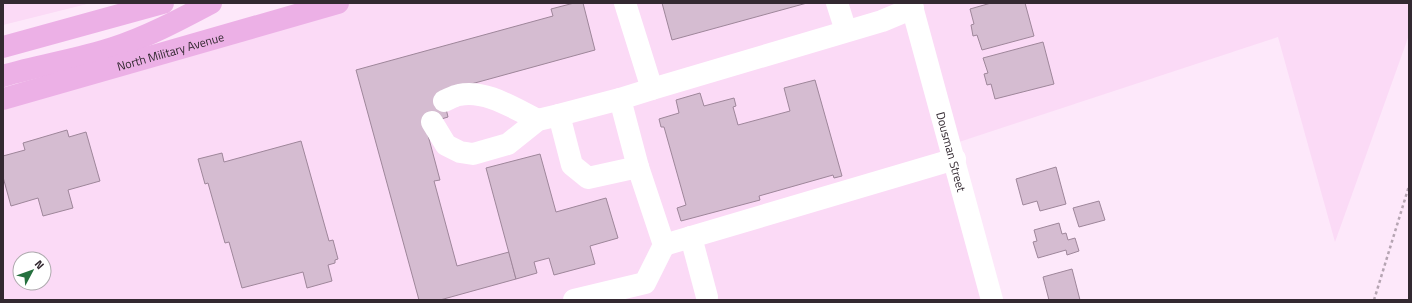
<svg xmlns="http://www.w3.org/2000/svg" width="1412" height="303" font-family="'Titillium Web',sans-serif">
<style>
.built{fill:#fbdaf6;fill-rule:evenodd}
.building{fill:#d5bcd1;stroke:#9e869a}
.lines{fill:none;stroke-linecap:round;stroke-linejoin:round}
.path{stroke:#b5a4b2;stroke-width:2.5;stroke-dasharray:3 3;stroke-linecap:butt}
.minor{stroke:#fff;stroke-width:22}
.major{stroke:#ecb0e6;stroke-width:22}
.labels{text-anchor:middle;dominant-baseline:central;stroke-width:4;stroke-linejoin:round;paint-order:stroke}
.street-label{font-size:12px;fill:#332931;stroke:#fff}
</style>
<rect width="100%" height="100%" fill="#fde8fa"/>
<g class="built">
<path d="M3,3H91L3,25Z"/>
<path d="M338,3H1409V35L1335,242L1278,37L950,145L992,300H3V99ZM20,259H44V283H20Z"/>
</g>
<g class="building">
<path d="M574,3H583L595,50L442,92L448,117L425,124L440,180L434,181L457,266L509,252L516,279L440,300H419L356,70L553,16L551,9Z"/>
<path d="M662,3H807L672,40Z"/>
<path d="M991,3H1025L1034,36L982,50L977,35L973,36L971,25L974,24L970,9Z"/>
<path d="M1043,42L1054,84L995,99L991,84L987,85L984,74L988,73L983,58Z"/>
<path d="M815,80L842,176L834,178L833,175L759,196L760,200L681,221L677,208L686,205L664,127H661L659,119L679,113L676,100L700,93L704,106L734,98L736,106L733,107L738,125L790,111L784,88Z"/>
<path d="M67,130L69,137L86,132L100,181L68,190L73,208L43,216L38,198L11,206L3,177V156L25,150L23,143Z"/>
<path d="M301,141L329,241L333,240L338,259L335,260V263L328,265L332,281L307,288L303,272L242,288L229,242L225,243L208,183L205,184L198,159L222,153L224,162Z"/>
<path d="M540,154L556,212L606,198L618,238L590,246L595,264L554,275L549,258L534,262L537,273L516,279L486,168Z"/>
<path d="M1056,167L1066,204L1040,211L1037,201L1023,205L1016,179Z"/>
<path d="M1099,201L1105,220L1079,227L1073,208Z"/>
<path d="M1059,223L1062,234L1066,233L1068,240L1075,238L1079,251L1067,255L1066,250L1038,258L1033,242L1037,241L1034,230Z"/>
<path d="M1072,269L1080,300H1049L1043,277Z"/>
</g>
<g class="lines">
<path class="path" d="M1374,300L1409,186"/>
<g class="minor">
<path d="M625,3L652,89L882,21L913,8"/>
<path d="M837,3L846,31"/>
<path id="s1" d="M911,3L992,300"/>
<path d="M652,89L620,99L638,167L664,245L955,159"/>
<path d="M620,99L559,115L572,165L588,178L638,167"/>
<path d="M444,101C449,99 454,96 459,95C485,89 515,109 538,120"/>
<path d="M432,122L446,145L460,152L473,154L508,144L538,120L559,115"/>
<path d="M691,237L707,297"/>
<path d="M574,300L645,283L664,245"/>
</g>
<g class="major">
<path d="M3,47L163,3"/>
<path d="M3,76C39,65 77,60 113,48C147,37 179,20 211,3"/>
<path id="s2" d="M3,99L338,3"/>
</g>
</g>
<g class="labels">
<g class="street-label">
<text stroke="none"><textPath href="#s2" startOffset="174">North Military Avenue</textPath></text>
<text stroke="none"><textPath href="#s1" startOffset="154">Dousman Street</textPath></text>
</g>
</g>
<rect width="1412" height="303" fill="none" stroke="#332931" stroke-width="8"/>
<g transform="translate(32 271) rotate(49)"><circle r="19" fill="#ffffff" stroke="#ada9ad"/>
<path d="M0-3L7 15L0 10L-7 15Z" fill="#25703e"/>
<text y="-6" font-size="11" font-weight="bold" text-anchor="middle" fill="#332931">N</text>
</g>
</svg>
